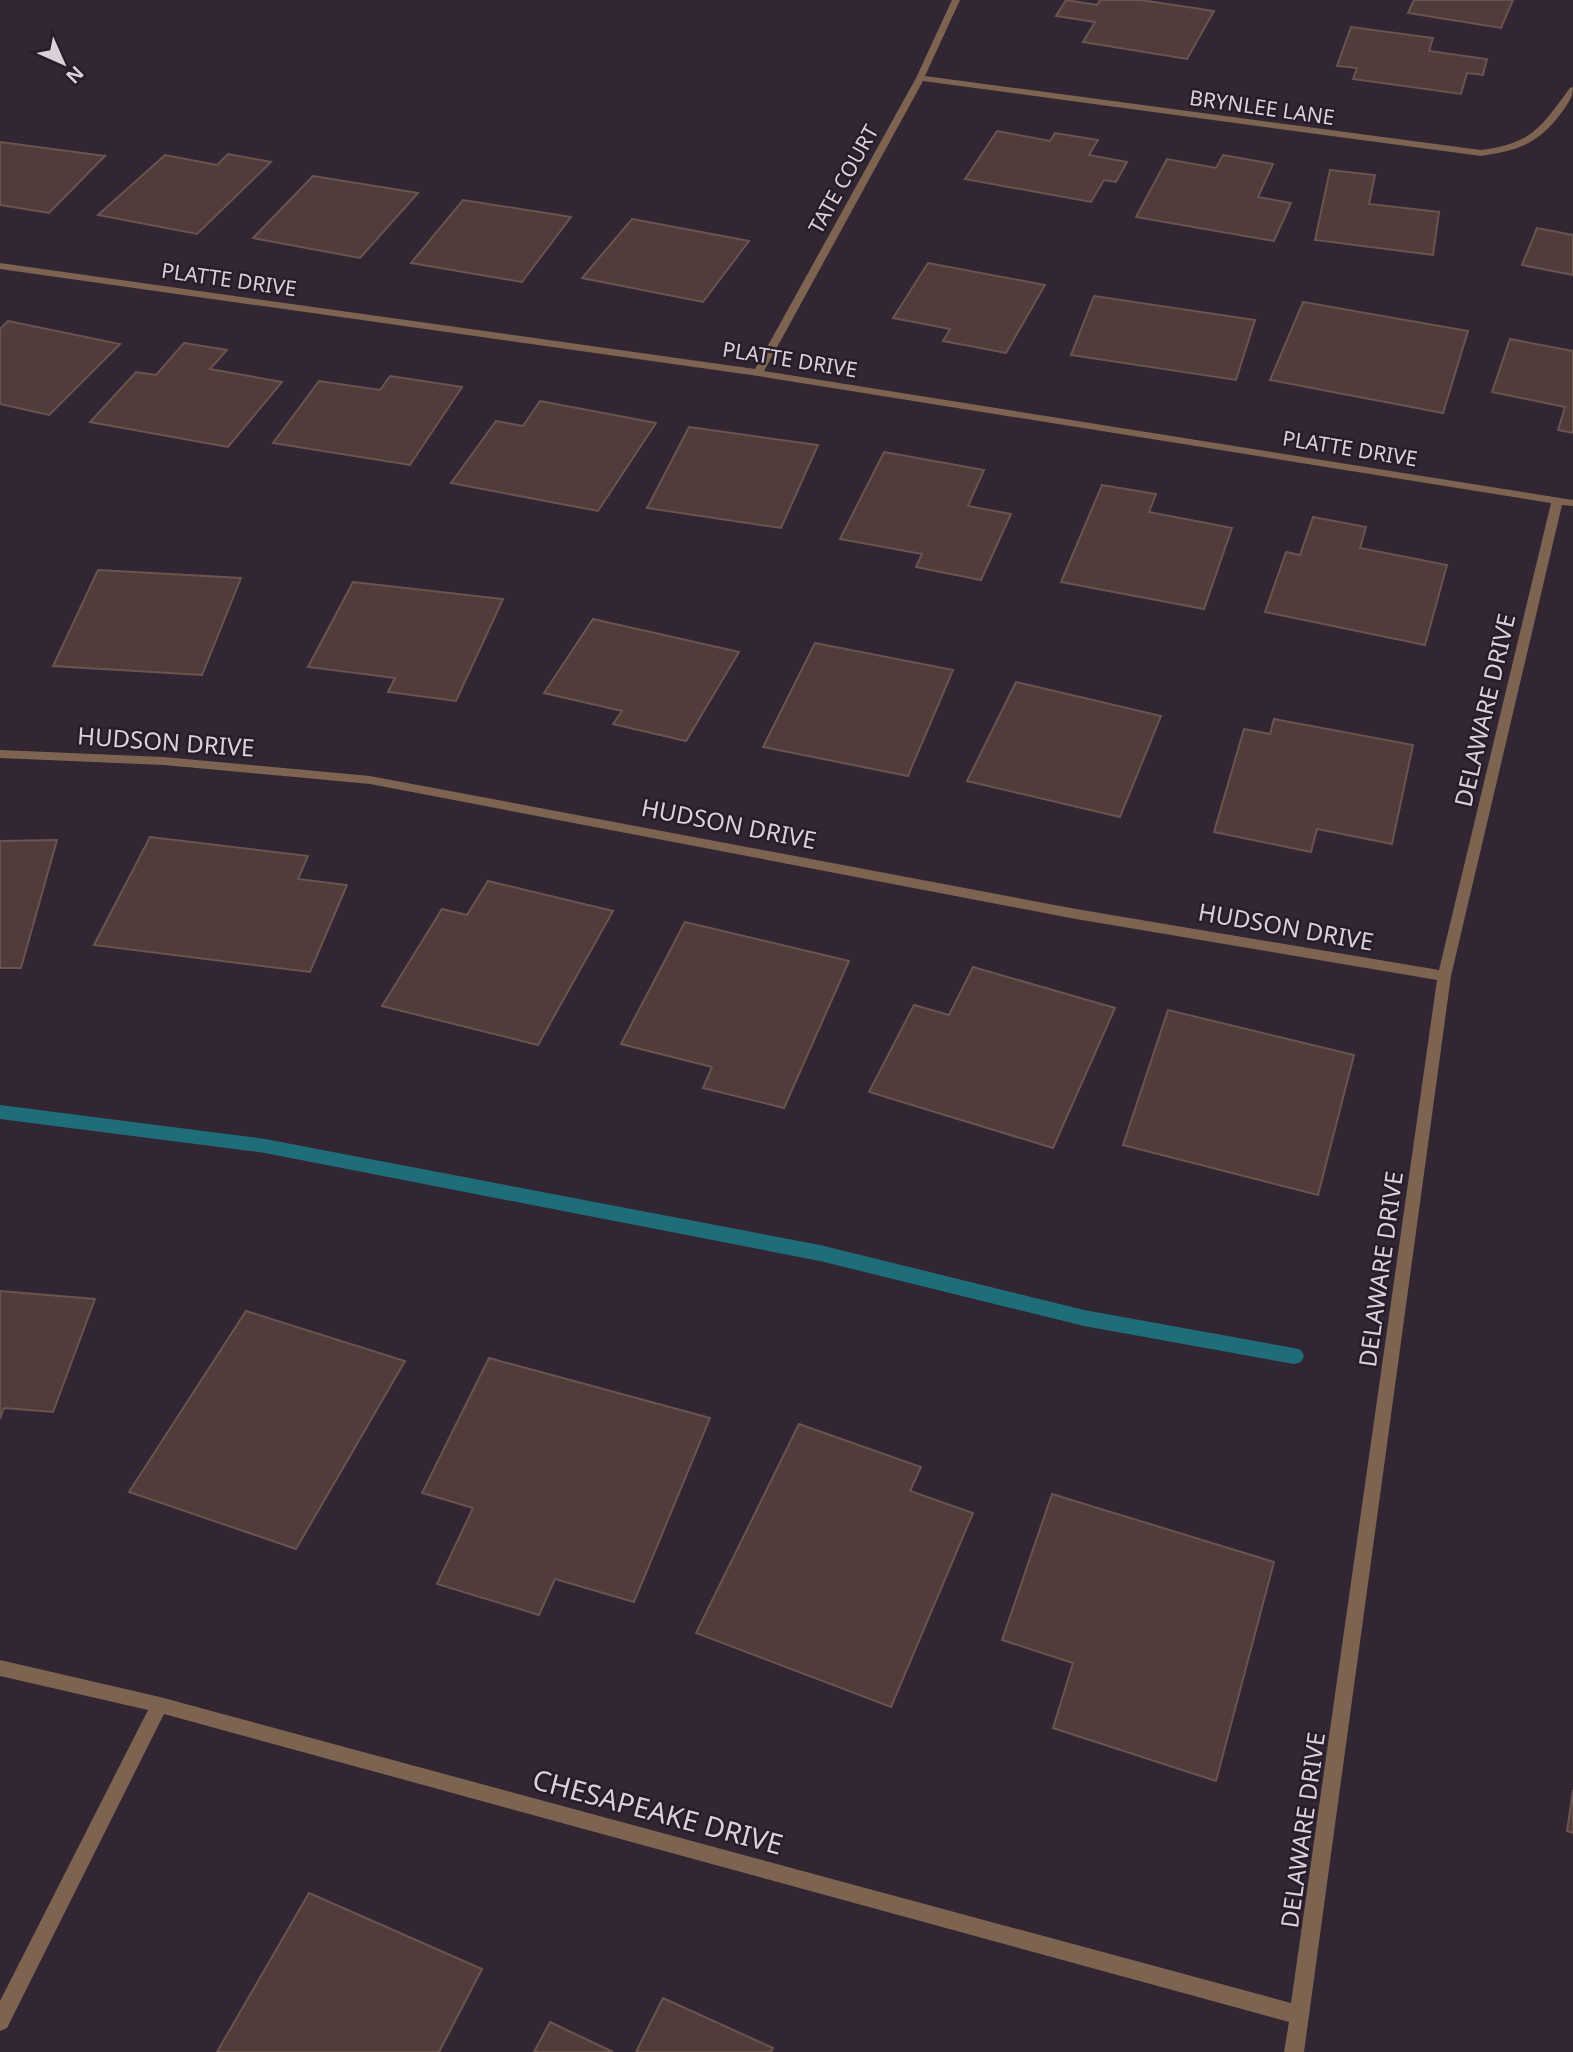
<svg xmlns="http://www.w3.org/2000/svg" width="1573" height="2052" font-family="'Noto Sans',sans-serif">
<style>
.lines{fill:none;stroke-linecap:round;stroke-linejoin:round}
.stream{fill:#1e6e7a;fill-rule:evenodd}
.building{fill:#503c38;stroke:#695450;stroke-width:2}
.street{fill:#7c6451;fill-rule:evenodd}
.labels{text-anchor:middle;dominant-baseline:central;stroke-width:5;stroke-linejoin:round;paint-order:stroke}
.far-street-label{font-size:21px;fill:#d9d1d9;stroke:#281c29}
.street-label{font-size:24px;fill:#d9d1d9;stroke:#281c29}
.near-street-label{font-size:28px;fill:#d9d1d9;stroke:#281c29}
</style>
<rect width="100%" height="100%" fill="#322633"/>
<g class="lines">
<path class="stream" d="M0,1105L265,1139L820,1245L1084,1310L1294,1348L1301,1350L1304,1356L1301,1362L1294,1364L1084,1326L820,1261L265,1153L0,1119Z"/>
</g>
<g class="building">
<path d="M1066,0L1097,5L1100,0H1141L1214,11L1187,59L1083,42L1095,22L1056,16Z"/>
<path d="M1414,0H1513L1501,28L1408,13Z"/>
<path d="M1351,27L1433,38L1429,51L1487,59L1483,75L1467,73L1461,94L1353,79L1357,68L1337,66Z"/>
<path d="M997,131L1050,141L1055,133L1098,140L1089,155L1127,162L1116,182L1104,180L1091,202L965,179Z"/>
<path d="M0,142L105,156L49,213L0,205Z"/>
<path d="M228,154L271,162L197,234L98,215L165,155L217,165Z"/>
<path d="M1223,155L1273,164L1258,197L1291,203L1274,241L1136,217L1167,159L1216,168Z"/>
<path d="M1330,170L1375,175L1369,204L1439,212L1433,255L1315,240Z"/>
<path d="M313,176L418,193L360,258L253,238Z"/>
<path d="M463,200L571,217L522,282L411,263Z"/>
<path d="M632,219L749,241L703,302L582,278Z"/>
<path d="M1537,228L1573,235V275L1522,265Z"/>
<path d="M928,263L1045,285L1006,353L943,341L950,329L893,318Z"/>
<path d="M1094,296L1255,320L1236,380L1071,355Z"/>
<path d="M1303,302L1468,331L1443,413L1270,380Z"/>
<path d="M8,321L120,344L49,415L0,404V329Z"/>
<path d="M1510,339L1573,351V433L1558,430L1565,407L1492,392Z"/>
<path d="M184,343L227,350L210,369L282,382L228,447L90,422L136,372L156,375Z"/>
<path d="M390,376L462,387L410,465L273,443L319,381L380,390Z"/>
<path d="M540,401L656,423L598,511L451,483L496,421L523,426Z"/>
<path d="M689,427L818,445L781,528L647,508Z"/>
<path d="M884,452L984,470L968,506L1011,514L981,580L916,567L922,554L840,539Z"/>
<path d="M1102,485L1156,494L1149,512L1232,528L1204,609L1061,582Z"/>
<path d="M1313,517L1366,527L1360,548L1447,565L1425,645L1265,612L1286,552L1300,555Z"/>
<path d="M98,570L241,578L202,675L53,666Z"/>
<path d="M353,582L503,599L456,701L388,692L395,678L308,667Z"/>
<path d="M593,619L739,652L686,741L613,724L622,711L544,693Z"/>
<path d="M815,643L953,670L908,776L763,747Z"/>
<path d="M1016,682L1161,716L1120,817L967,781Z"/>
<path d="M1274,719L1413,745L1392,844L1317,829L1311,852L1214,832L1244,729L1270,734Z"/>
<path d="M150,837L308,856L298,879L347,885L310,972L94,945Z"/>
<path d="M57,840L21,968H0V841Z"/>
<path d="M488,881L613,911L538,1045L382,1006L442,909L467,915Z"/>
<path d="M685,922L849,961L784,1108L703,1088L712,1067L621,1044Z"/>
<path d="M973,967L1115,1008L1053,1148L869,1092L914,1005L949,1015Z"/>
<path d="M1168,1010L1354,1055L1318,1195L1123,1145Z"/>
<path d="M0,1291L95,1299L53,1412L4,1408L0,1419Z"/>
<path d="M246,1311L405,1361L296,1549L129,1492Z"/>
<path d="M489,1358L710,1418L634,1602L555,1579L539,1615L437,1584L473,1508L422,1493Z"/>
<path d="M799,1424L921,1467L910,1491L973,1513L891,1707L696,1633Z"/>
<path d="M1052,1494L1274,1562L1216,1781L1053,1728L1073,1663L1002,1640Z"/>
<path d="M1573,1790V1833L1567,1831Z"/>
<path d="M309,1893L482,1969L439,2052H217Z"/>
<path d="M663,1998L773,2048L771,2052H636Z"/>
<path d="M550,2022L613,2052H534Z"/>
</g>
<g class="lines">
<path class="street" d="M952,0H960L925,76L1481,150C1533,143 1540,128 1570,88L1573,87C1573,98 1568,103 1562,112C1538,144 1520,150 1481,156L923,81L764,371L1573,500V506L1562,505L1451,976L1304,2052H1284L1289,2022L164,1714L7,2028L0,2031V2001L148,1710L0,1676V1660L160,1697L1291,2003L1437,980L1076,919L370,784L164,765L0,758V750L164,757L370,776L1076,909L1439,970L1551,503L758,376L0,269V263L755,369L916,78Z"/>
</g>
<g class="labels">
<g class="far-street-label">
<text transform="translate(1262 107) rotate(8)">BRYNLEE LANE</text>
<text transform="translate(843 179) rotate(-61)">TATE COURT</text>
<text transform="translate(229 279) rotate(8)">PLATTE DRIVE</text>
<text transform="translate(790 359) rotate(9)">PLATTE DRIVE</text>
<text transform="translate(1350 448) rotate(9)">PLATTE DRIVE</text>
</g>
<g class="street-label">
<text transform="translate(1484 710) rotate(-77)">DELAWARE DRIVE</text>
<text transform="translate(166 741) rotate(4)">HUDSON DRIVE</text>
<text transform="translate(729 823) rotate(11)">HUDSON DRIVE</text>
<text transform="translate(1286 926) rotate(10)">HUDSON DRIVE</text>
<text transform="translate(1380 1269) rotate(-82)">DELAWARE DRIVE</text>
<text transform="translate(1302 1830) rotate(-82)">DELAWARE DRIVE</text>
</g>
<g class="near-street-label">
<text transform="translate(658 1811) rotate(15)">CHESAPEAKE DRIVE</text>
</g>
</g>
<g transform="translate(63 63) rotate(135)" stroke="#281c29" stroke-width="5" paint-order="stroke">
<path d="M0-5L12 26L0 18L-12 26Z" fill="#d9d1d9"/>
<text y="-10" font-size="19" font-weight="bold" text-anchor="middle" fill="#d9d1d9">N</text>
</g>
</svg>
